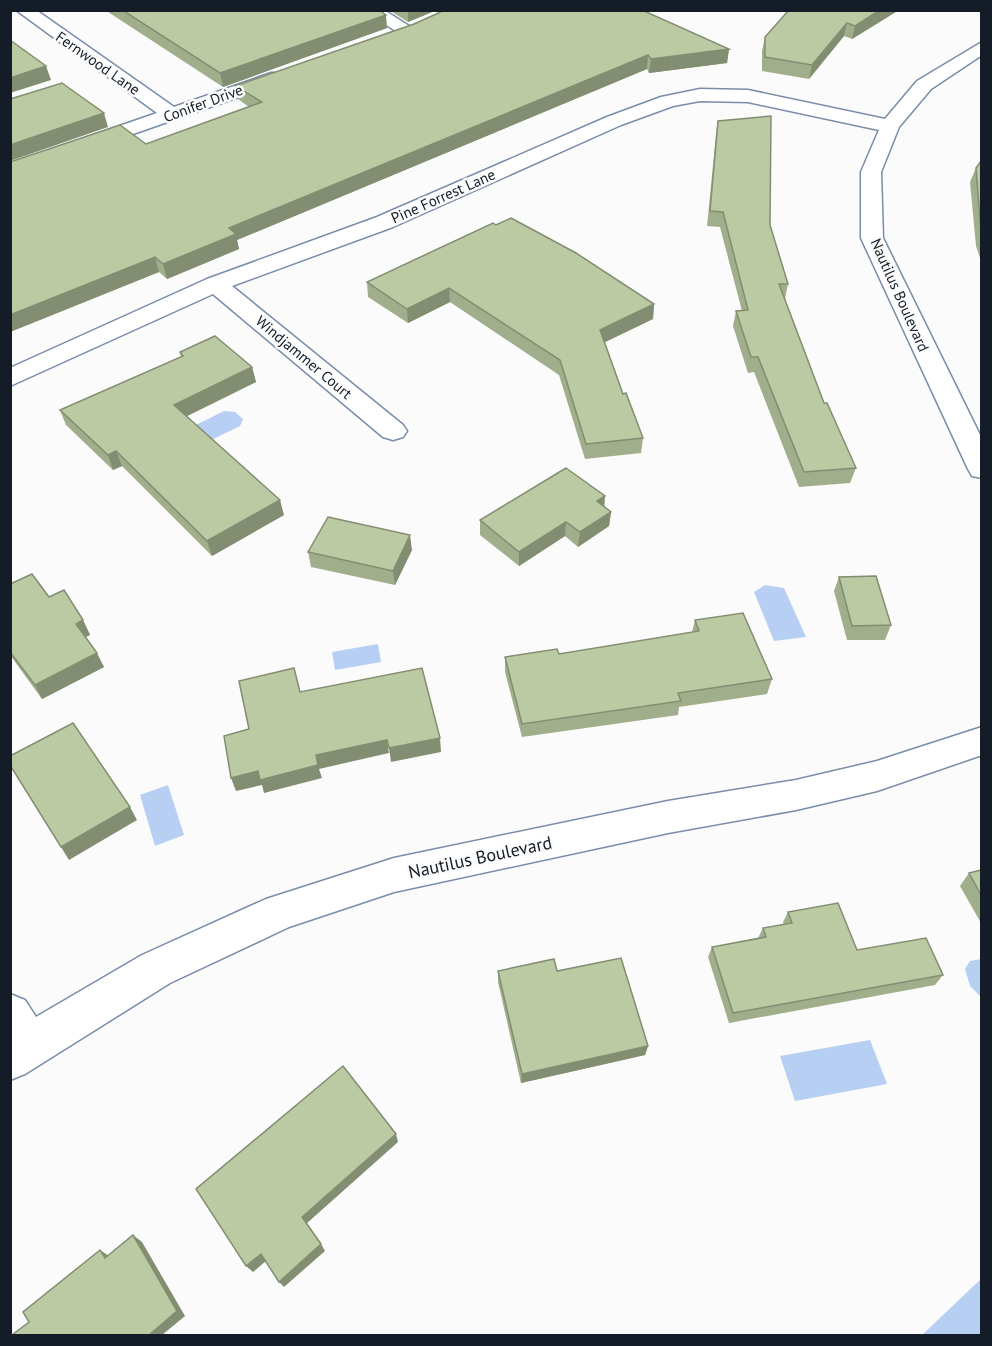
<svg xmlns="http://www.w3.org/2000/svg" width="992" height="1346" font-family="'PT Sans',sans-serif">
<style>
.water{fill:#b6cff3}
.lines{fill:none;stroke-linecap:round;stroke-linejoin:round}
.minor-casing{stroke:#798da9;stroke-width:3}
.minor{fill:#fff;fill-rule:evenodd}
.wall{fill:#a1ae8b}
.shaded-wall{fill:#838d71}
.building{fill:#bbcaa2;stroke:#838d71;stroke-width:1.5}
.labels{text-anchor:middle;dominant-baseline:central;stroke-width:5;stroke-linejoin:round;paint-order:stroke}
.far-street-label{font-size:15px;fill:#141c27;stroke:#fbfbfb}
.street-label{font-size:18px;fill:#141c27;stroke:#fbfbfb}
</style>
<rect width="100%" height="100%" fill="#fbfbfb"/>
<g class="water">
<path d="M224,411L235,412L243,419L240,426L199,446L186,430Z"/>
<path d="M765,585L784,588L806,637L774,641L754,592Z"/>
<path d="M378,644L381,662L335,670L332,652Z"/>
<path d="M168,785L184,835L155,846L140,795Z"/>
<path d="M981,959H982L981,997L970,986L965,969L970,961Z"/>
<path d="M870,1040L887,1084L795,1101L780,1056Z"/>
<path d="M981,1279V1335H922Z"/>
</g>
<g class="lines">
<g class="minor-casing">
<g id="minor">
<path d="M16,10H36L174,107L271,73H285L287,77L285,81L10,177V164L157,113Z"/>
<path d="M363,10H384L417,31L408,36L402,35Z"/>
<path d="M982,42V55L931,89L899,127L881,172L883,238L982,439V478L972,476L968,469L861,238V172L879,130L748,102L700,101L673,106L621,125L393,227L232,286L403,425L407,431L403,437L393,440L383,437L213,294L10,386V368L207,279L377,217L607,117L661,97L700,89L748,90L885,119L917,81Z"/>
<path d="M982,727V755L877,791L796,810L668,833L394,892L289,927L170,983L25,1074L10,1080V994L25,1000L36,1017L142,955L266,899L394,858L668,801L796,780L877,761Z"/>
</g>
</g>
<use href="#minor" class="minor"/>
</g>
<g class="wall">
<path d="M105,10H379L387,28L223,87Z"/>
<path d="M389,10H437L408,22Z"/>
<path d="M789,10H899L852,39L844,36L809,79L762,71V51L765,37Z"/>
<path d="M729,49L727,63L649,73L647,69L237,240L239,249L167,279L159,272L10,332V162L146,144L249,107L238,99L235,86Z"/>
<path d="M718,121L770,225L788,284L785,299L824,403L856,468L850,483L799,487L754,372L748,373L733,326L736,311H742L720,227L707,226L716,135Z"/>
<path d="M981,161V261L976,246L970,182L976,168Z"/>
<path d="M493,223L654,304L653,319L605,342L623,394L643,438L641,453L585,459L559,375L450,302L408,323L368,297L367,282Z"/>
<path d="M180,352L252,367L256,382L187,416L284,515L212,556L122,466L113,470L66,425L60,410L181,357Z"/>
<path d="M604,506L611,512L609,526L578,547L565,536L519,566L480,535V520Z"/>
<path d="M412,550L395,585L311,567L308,552Z"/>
<path d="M839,577L891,625L885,640H847L834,591Z"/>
<path d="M10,584L49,597L83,620L90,635L86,637L104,667L42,699L10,655Z"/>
<path d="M695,620L772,679L767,694L679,707L678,715L522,737L505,672V657L559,654L692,632Z"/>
<path d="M981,870V923L960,886L969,873Z"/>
<path d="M788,912L857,950L943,975L935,985L729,1023L708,957L712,947L758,938L763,928L784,925L783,922Z"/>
<path d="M498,971L648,1046L645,1055L521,1083L498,982Z"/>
</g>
<g class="shaded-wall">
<path d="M408,10H437L408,22Z"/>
<path d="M880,10H899L852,39L855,26Z"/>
<path d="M386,15L387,28L223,87L220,73Z"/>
<path d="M847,23L844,36L809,79L812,65Z"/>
<path d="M729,49L727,63L649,73L651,59Z"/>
<path d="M648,55L647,69L237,240L239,249L167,279L163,264L229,228Z"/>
<path d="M46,66L51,80L10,93V78Z"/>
<path d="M104,113L108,127L10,161V145Z"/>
<path d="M155,257L159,272L10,332V315Z"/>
<path d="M449,288L450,302L408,323L407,309Z"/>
<path d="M654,304L653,319L599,345L600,330Z"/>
<path d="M252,367L256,382L179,420L174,405Z"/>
<path d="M116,451L122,466L113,470L108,455Z"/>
<path d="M605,496L604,511L597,501Z"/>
<path d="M280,500L284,515L212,556L207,541Z"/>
<path d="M611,512L609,526L578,547L580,532Z"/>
<path d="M566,522L565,536L519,566V552Z"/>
<path d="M410,535L412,550L395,585L393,571Z"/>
<path d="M83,620L90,635L83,638L76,624Z"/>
<path d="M97,653L104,667L42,699L35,685Z"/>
<path d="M440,738L441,752L391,762L389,748Z"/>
<path d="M387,740L389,753L319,769L322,778L264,793L262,785L236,791L231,778L316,755Z"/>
<path d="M130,807L137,820L69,860L61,847Z"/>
<path d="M648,1046L645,1055L521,1083L522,1074Z"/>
<path d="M396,1134L398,1142L306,1224L302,1217Z"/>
<path d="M133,1235L142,1242L185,1316L162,1335H149Z"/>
<path d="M321,1244L325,1251L284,1287L279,1282Z"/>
<path d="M100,1250L109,1256L105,1258Z"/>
<path d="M261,1254L267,1260L253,1272L246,1266Z"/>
</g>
<g class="building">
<path d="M122,10H379L386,15L220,73Z"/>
<path d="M445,10H642L729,49L651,59L648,55L229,228L236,234L163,264L155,257L10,315V162L120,125L146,144L262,102L235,86L414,24Z"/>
<path d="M789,10H880L855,26L847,23L812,65L765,57V37Z"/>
<path d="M10,40L46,66L10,78Z"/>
<path d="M62,83L104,113L10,145V99Z"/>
<path d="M771,116L770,225L788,284H779L824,403H827L856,468L804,472L758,357H751L736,311L748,310L723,212L710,211L718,121Z"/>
<path d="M981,161V232L976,168Z"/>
<path d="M511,218L576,253L654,304L600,330L623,394L626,393L643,438L586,444L560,360L449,288L407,309L367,282L493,223L496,225Z"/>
<path d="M215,336L252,367L174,405L280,500L207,541L116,451L108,455L60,410L183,356L180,352Z"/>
<path d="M566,468L605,496L597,501L611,512L580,532L566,522L519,552L480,520Z"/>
<path d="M328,517L410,535L393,571L308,552Z"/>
<path d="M32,574L49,597L64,590L83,620L76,624L97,653L35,685L10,652V584Z"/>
<path d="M876,576L891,625L852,626L839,577Z"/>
<path d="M743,613L772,679L678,693L681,701L522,724L505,657L557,649L559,654L699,631L695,620Z"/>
<path d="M294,668L300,692L422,668L440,738L389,748L387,740L316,755L318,765L260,780L258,771L231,778L224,736L249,729L239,681Z"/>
<path d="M73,723L130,807L61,847L10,765V756Z"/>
<path d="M981,870V895L969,873Z"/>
<path d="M838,903L857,950L926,938L943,975L733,1013L712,947L766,937L763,928L792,923L788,912Z"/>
<path d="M621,958L648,1046L522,1074L498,971L554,959L557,971Z"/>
<path d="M343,1066L396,1134L302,1217L321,1244L279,1282L261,1254L246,1266L196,1189Z"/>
<path d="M133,1235L177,1311L149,1335H12L29,1322L23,1312L100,1250L105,1258Z"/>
</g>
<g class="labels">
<g class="far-street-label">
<text transform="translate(98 63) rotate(35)">Fernwood Lane</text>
<text transform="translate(203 103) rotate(-20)">Conifer Drive</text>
<text transform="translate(443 196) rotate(-24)">Pine Forrest Lane</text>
<text transform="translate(900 295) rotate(66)">Nautilus Boulevard</text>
<text transform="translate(304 357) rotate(40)">Windjammer Court</text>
</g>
<g class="street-label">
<text transform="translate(480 857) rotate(-12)">Nautilus Boulevard</text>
</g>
</g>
<rect width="992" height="1346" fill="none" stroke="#141c27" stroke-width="24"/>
</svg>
